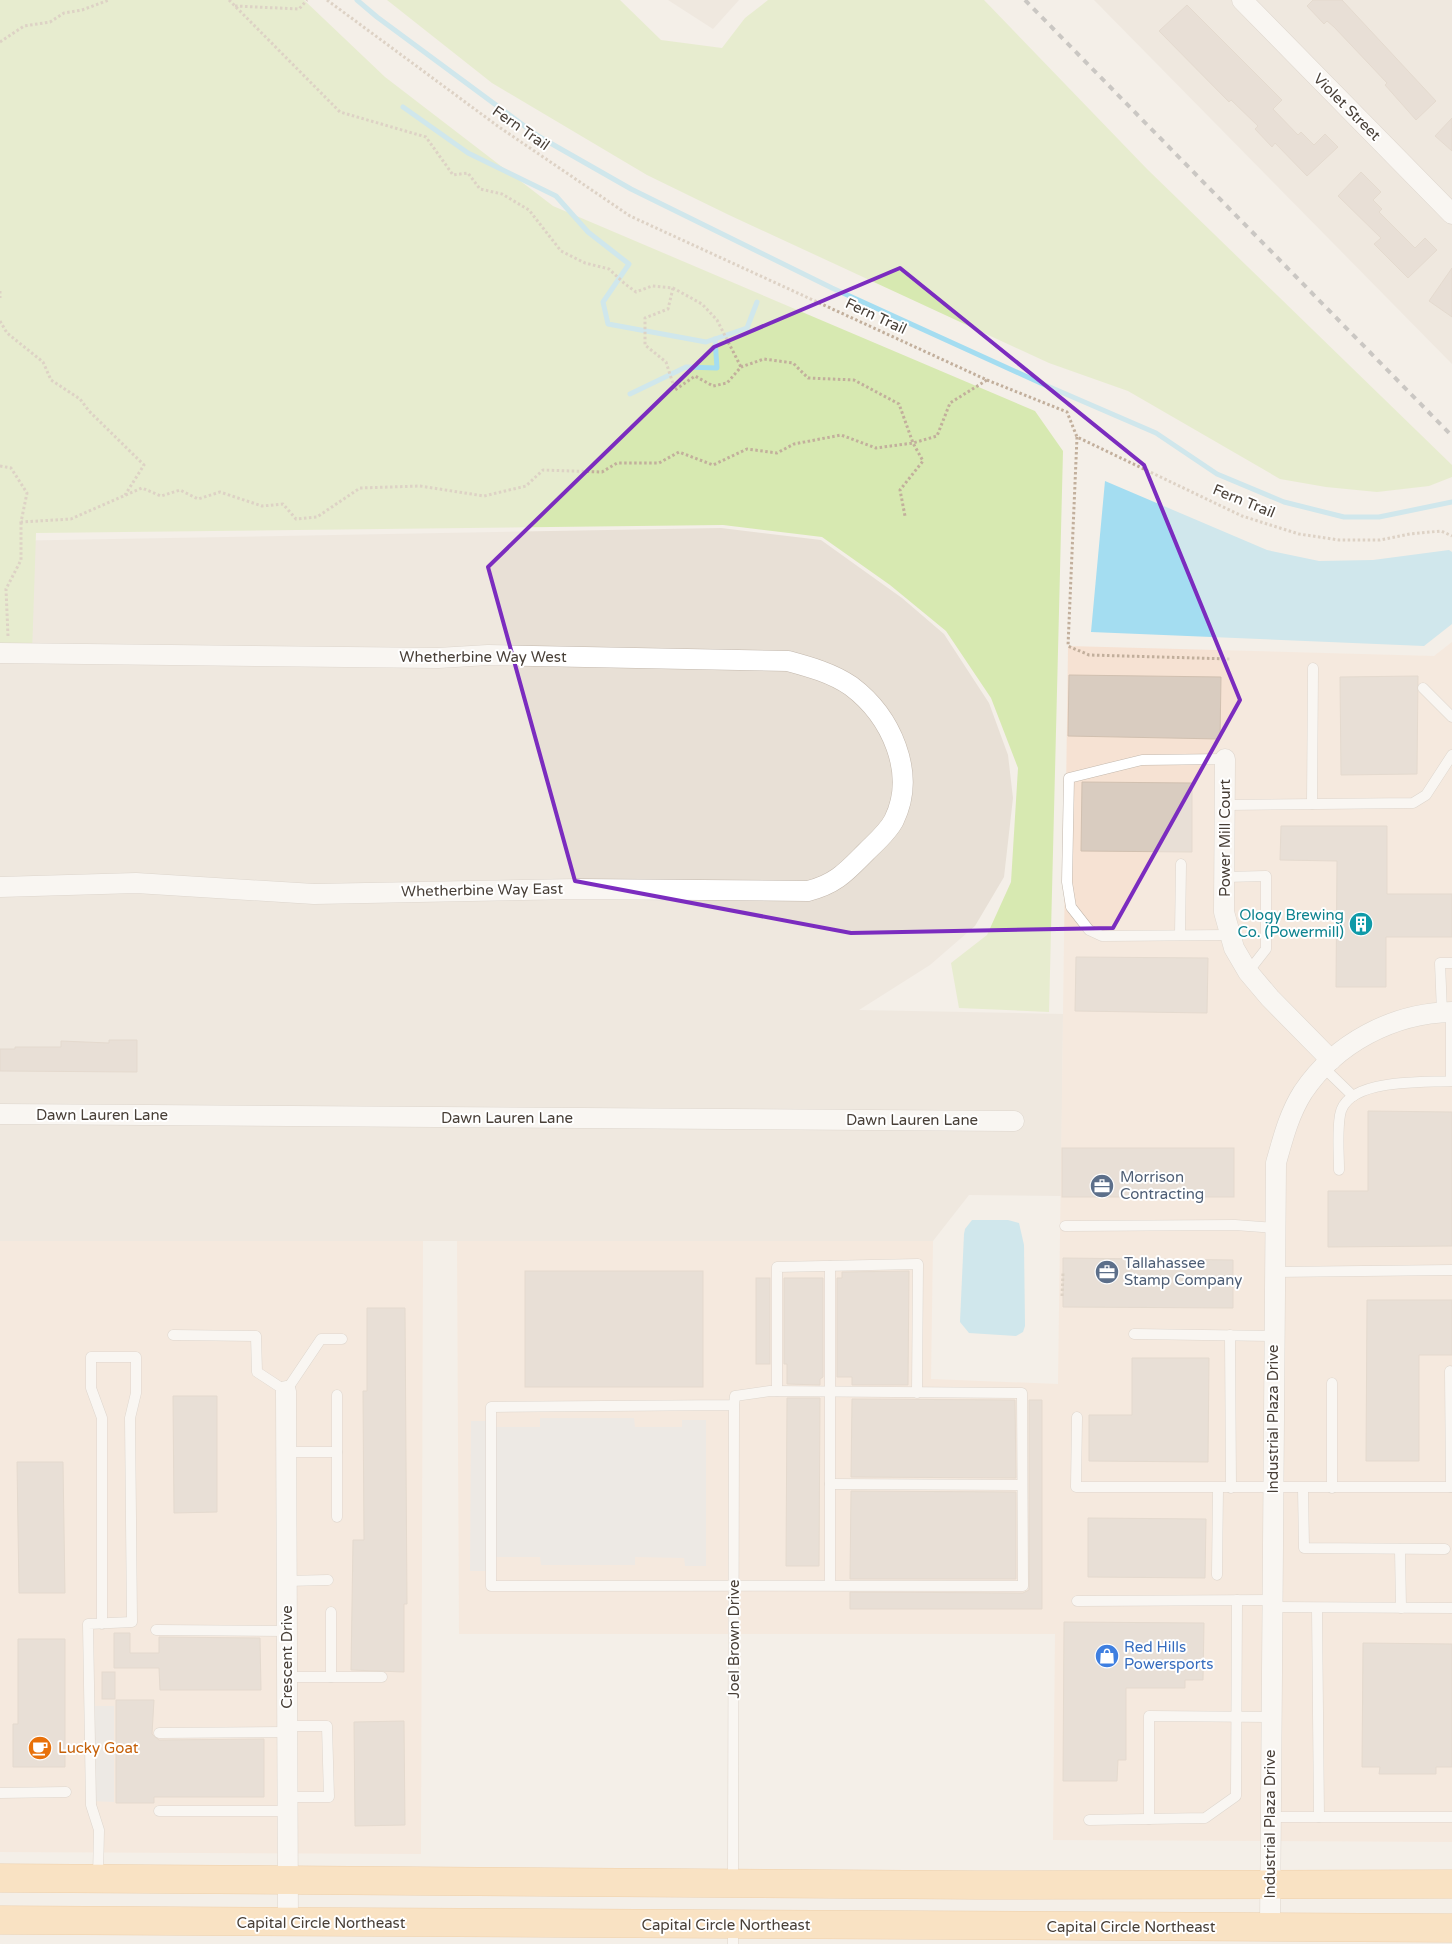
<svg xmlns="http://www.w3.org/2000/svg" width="1452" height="1944" font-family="'Varela Round',sans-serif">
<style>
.residential{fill:#e8e0d6}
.commercial{fill:#f6e2d3}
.green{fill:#d7e9b1}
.parking{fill:#e5e2e0}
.water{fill:#a4ddf1}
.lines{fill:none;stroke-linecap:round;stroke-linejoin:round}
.stream{stroke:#a4ddf1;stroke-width:5}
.building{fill:#d9ccc0;stroke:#d1c0b0}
.lane-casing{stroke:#c3b8ad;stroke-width:11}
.street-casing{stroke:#c3b8ad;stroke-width:21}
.primary-casing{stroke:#e5ac65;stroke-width:29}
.path{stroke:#c2af9c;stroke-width:3;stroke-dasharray:2.5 2.5;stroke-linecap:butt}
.lane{stroke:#fff;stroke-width:10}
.street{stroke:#fff;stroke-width:20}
.primary{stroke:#ffd297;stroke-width:28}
.rail{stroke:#979797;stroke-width:4;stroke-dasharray:6 6;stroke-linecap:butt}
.marked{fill:none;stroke:#7b2cbf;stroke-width:4;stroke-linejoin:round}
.labels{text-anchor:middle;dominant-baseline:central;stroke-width:4;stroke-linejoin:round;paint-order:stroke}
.street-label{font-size:15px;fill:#483f37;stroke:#fff}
.culture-label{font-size:15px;fill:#0d838f;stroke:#fff;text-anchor:end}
.service-label{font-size:15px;fill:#4e5e75;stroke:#fff;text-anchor:start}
.shop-label{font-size:15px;fill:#366cbe;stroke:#fff;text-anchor:start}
.food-label{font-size:15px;fill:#c56008;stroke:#fff;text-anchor:start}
</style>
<rect width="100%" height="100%" fill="#f4efe8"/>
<g class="residential">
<path d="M668,0H739L713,29Z"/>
<path d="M1094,0H1452V364Z"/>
<path d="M721,528L821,540L902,598L944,634L989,703L1008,755L1013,798L1004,877L975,926L930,965L859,1010L1063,1014L1061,1196L969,1195L933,1241H0V541Z"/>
</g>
<g class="commercial">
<path d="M1452,642V1842L1053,1840L1055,1634H459L457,1241H933L931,1379L1058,1384L1068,646L1434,656Z"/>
<path d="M0,1241H423L421,1854L0,1852Z"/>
</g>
<g class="green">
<path d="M0,0H304L385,77L553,206L1035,411L1063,451L1049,1012L959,1008L951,963L987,935L1011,882L1018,768L991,698L946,631L890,585L822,537L723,525L36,533L32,654L0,653Z"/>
<path d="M387,0H620L661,40L722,48L745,18L768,0H984L1147,169L1452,465V477L1429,486L1377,492L1326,487L1280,479L1128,391L1049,363L729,215L647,175L492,83Z"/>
</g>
<g class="parking">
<path d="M540,1418H634L635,1427H682V1420H706V1566H685L684,1558L635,1557V1565H541L540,1557H492L491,1571H470L471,1421H491L492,1427H540Z"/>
<path d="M89,1706H114V1802L91,1801Z"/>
</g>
<g class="water">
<path d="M1105,481L1267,550L1319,561L1373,560L1449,550L1452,552V624L1424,646L1091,632Z"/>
<path d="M972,1220H1008L1019,1223L1024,1245L1025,1326L1023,1332L1016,1336L969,1333L960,1322L964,1234L965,1229Z"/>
</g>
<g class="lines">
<g class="stream">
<path d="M357,0L377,17L538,136L631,189L832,288L1045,385L1156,433L1217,474L1284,502L1344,517H1379L1452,502"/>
<path d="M403,107L468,153L556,196L588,232L629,264L603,302L608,324L706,342L747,328L757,302"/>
<path d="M630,394L686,367L717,368L715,339"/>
</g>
</g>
<g class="building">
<path d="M1313,0H1342L1436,101L1416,120L1385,85L1387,83L1334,27L1327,21L1324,24L1307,6Z"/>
<path d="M1187,5L1282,100L1273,109L1298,135L1301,132L1314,145L1325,134L1338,147L1307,176L1275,143L1272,147L1255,129L1258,126L1231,100L1229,102L1159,31Z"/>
<path d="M1452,118V151L1435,136Z"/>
<path d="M1361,172L1381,192L1373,200L1382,209L1379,212L1415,248L1425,238L1437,250L1408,278L1374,244L1381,238L1338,196Z"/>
<path d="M1452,268V317L1429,301Z"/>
<path d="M1069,675L1221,677L1220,739L1068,736Z"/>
<path d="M1418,676L1417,774L1341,775L1340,677Z"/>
<path d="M1082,782L1192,783V852L1081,851Z"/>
<path d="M1281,826H1387V894H1452V937H1386V987H1336L1337,861L1280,860Z"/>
<path d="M1076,957L1208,958L1207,1013L1075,1011Z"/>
<path d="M109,1040H137V1072L0,1071V1049H15V1047H61V1041L109,1043Z"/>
<path d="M1368,1111L1452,1112V1246L1328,1247V1191H1368Z"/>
<rect x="1062" y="1148" width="172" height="49"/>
<path d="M1063,1258L1233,1260V1308L1063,1307Z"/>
<rect x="525" y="1271" width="178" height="116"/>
<path d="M909,1271L908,1385H852V1377H837V1278H842V1272Z"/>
<rect x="756" y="1278" width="14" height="86"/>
<path d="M784,1278H823V1377L820,1379V1385L787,1384V1364H784Z"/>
<path d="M1367,1300H1452V1355H1419V1461H1366Z"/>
<path d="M367,1308H405L407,1604H404V1672L351,1670L353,1540H364L363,1391H367Z"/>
<path d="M1132,1358H1209L1208,1462L1089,1461V1415H1132Z"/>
<path d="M173,1396H217V1512L174,1513Z"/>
<path d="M787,1398H820L819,1566H786Z"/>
<path d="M852,1399L1015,1400L1016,1478L851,1477Z"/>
<path d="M1029,1400H1042V1609H850V1592L1023,1593L1029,1590Z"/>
<path d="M17,1462H63L65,1593H19Z"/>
<path d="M851,1491L1016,1492V1579H850Z"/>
<path d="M1088,1518L1206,1519L1205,1578L1088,1577Z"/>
<path d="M1064,1622L1204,1623L1203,1680H1185V1688H1126V1760H1118L1117,1781H1063Z"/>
<path d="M114,1633H130V1653H159V1637L260,1638L261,1690H160L159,1668H114Z"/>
<path d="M18,1639H65V1767H13V1724H18Z"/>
<path d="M1363,1643L1452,1644V1767H1436V1774H1379L1380,1767H1362Z"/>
<rect x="102" y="1672" width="13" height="27"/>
<path d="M116,1700H154L152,1734L159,1740L264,1739V1797H154V1803H116Z"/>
<path d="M404,1721L405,1825L355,1826L354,1722Z"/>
</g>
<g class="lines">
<g class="lane-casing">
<g id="lane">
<path d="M1423,688L1452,717"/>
<path d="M1225,759L1142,760L1069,778L1067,882L1071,907L1089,930L1102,936L1230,935"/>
<path d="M1312,804L1313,668"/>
<path d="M1225,805L1413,803L1426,795L1452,755"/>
<path d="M1225,877L1266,876V949L1248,972"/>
<path d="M1180,935L1181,864"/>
<path d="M1442,1012L1440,963H1452"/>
<path d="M1323,1067L1353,1096"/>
<path d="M1339,1170C1339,1153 1337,1133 1340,1115C1346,1078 1422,1083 1451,1081V1012"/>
<path d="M1065,1226L1235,1225L1274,1228"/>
<path d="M830,1266V1585"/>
<path d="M1274,1272L1452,1270"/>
<path d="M1134,1334L1273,1336"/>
<path d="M173,1335L256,1336L257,1372L286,1391L321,1339H342"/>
<path d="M1230,1335L1231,1488"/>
<path d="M1450,1371L1451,1487"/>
<path d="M1332,1383V1488"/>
<path d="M777,1391V1267L918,1264L917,1393"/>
<path d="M337,1395V1517"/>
<path d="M1077,1417L1076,1487H1452"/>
<path d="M286,1452H337"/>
<path d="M830,1484L1022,1485"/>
<path d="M1303,1488L1304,1548L1445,1549"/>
<path d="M1400,1549L1401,1608"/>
<path d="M1217,1575L1218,1488"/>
<path d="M286,1581L328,1580"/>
<path d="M1077,1601L1272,1600"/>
<path d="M1272,1607L1452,1608"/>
<path d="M1317,1608L1319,1817"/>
<path d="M331,1612V1677"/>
<path d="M156,1630L287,1631"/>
<path d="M287,1677H382"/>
<path d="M287,1726H327L329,1797H288"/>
<path d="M159,1733L287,1732"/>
<path d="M0,1793L66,1792"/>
<path d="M159,1811H288"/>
<path d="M1271,1817H1452"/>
<path d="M1149,1819V1716L1271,1717"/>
<path d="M1089,1820L1205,1818L1236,1796L1237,1600"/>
<path d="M98,1877L99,1830L91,1805L88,1624L132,1622L130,1418L136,1393V1357H91V1388L102,1418V1624"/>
<path d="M733,1882L734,1405L735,1396L770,1391L1022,1393L1023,1586C846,1585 668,1586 491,1586V1407L734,1405"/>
<path d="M733,1926V1944"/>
</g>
</g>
<g class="street-casing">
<g id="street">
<path d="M1242,0L1452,214"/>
<path d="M0,653L438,658L488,655L788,661C810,667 832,673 851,686C891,716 917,773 894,820C888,832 876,842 866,852C846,872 836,884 808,891L578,889L314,894L136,883L0,887"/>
<path d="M1225,759L1224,912L1234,948L1248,972L1270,998L1331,1060"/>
<path d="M0,1114L1014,1121"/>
<path d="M286,1391L288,1923"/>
<path d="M1270,1928L1276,1163C1283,1138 1289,1114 1303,1092C1336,1043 1393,1013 1452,1012"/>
</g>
</g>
<g class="primary-casing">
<g id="primary">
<path d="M0,1878L976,1885L1452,1884"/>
<path d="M0,1920L1452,1928"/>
</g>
</g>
<g class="path">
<path d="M229,0L340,112L426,137L453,175L468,173L480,189L502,194L529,210L561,251L585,263L609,269L625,284L636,292L652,286L673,288L702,304L717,320L741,367"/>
<path d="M327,0L499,127L630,216L987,380L1067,412L1077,437L1242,516L1299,534L1339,540H1380L1410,534L1441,531L1452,536"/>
<path d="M235,6L299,9L307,0"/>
<path d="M0,42L24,26L50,22L64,13L82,10L109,0"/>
<path d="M673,288L668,309L645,318V345L666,362L675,390L695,376L713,386L727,383L741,367L764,359L793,363L808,378L854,380L899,404L913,443L937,436L950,403L987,380"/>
<path d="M0,291V298"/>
<path d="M0,321L7,333L43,362L51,380L80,399L89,411L144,465L125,495"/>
<path d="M1077,437L1068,646L1089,655L1231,659"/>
<path d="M0,466L11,468L27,493L21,522L71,519L142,488L161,496L180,490L198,499L220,492L262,506L283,504L296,519L317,517L360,488L420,486L484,496L526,486L543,470L602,472L617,463H659L679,452L713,465L747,449L777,453L794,444L841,435L876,448L913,443L923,461L900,490L905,516"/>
<path d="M8,636L6,589L21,560V522"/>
<path d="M1062,1296L1063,1273"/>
</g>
<use href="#lane" class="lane"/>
<use href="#street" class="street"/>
<use href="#primary" class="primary"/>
<path class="rail" d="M1025,0L1452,436"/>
</g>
<path d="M0 0H1452V1944H0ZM900,268L1144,465L1240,700L1113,928L851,933L575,881L488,567L714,347Z" fill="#f4efe8" fill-opacity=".55" fill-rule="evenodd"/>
<path class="marked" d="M900,268L1144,465L1240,700L1113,928L851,933L575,881L488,567L714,347Z"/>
<defs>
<g id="building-disc" transform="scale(1.25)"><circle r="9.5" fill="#0f9aa8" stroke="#fff"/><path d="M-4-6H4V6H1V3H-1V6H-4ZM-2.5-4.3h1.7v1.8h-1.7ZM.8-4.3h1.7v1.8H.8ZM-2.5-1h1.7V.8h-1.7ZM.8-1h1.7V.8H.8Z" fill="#fff"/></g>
<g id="office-disc" transform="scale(1.25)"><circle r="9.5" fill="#5c6f8a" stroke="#fff"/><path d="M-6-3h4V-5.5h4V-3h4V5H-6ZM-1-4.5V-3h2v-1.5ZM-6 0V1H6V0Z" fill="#fff"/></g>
<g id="shop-disc" transform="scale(1.25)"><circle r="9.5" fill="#3f7fe0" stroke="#fff"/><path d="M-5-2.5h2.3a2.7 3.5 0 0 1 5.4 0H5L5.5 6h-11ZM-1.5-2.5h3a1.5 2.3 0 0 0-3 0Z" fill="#fff"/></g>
<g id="cafe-disc" transform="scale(1.25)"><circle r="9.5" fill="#e8710a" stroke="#fff"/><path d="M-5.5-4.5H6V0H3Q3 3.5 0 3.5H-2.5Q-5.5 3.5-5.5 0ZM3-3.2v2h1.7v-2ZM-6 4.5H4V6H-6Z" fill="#fff"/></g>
</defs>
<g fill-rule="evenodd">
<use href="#building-disc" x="1361" y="924"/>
<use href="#office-disc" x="1102" y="1186"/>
<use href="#office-disc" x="1107" y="1272"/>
<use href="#shop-disc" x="1107" y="1656"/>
<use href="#cafe-disc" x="40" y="1748"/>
</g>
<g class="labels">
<g class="street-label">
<text transform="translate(1347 107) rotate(45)">Violet Street</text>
<text transform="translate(521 128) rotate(35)">Fern Trail</text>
<text transform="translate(876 316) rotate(25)">Fern Trail</text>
<text transform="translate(1244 501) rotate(22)">Fern Trail</text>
<text x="483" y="657">Whetherbine Way West</text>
<text transform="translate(1225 838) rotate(-90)">Power Mill Court</text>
<text transform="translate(482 890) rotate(-1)">Whetherbine Way East</text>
<text x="102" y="1115">Dawn Lauren Lane</text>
<text x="507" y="1118">Dawn Lauren Lane</text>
<text x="912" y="1120">Dawn Lauren Lane</text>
<text transform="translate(1273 1419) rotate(-90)">Industrial Plaza Drive</text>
<text transform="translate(734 1639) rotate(-90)">Joel Brown Drive</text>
<text transform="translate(287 1657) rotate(-90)">Crescent Drive</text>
<text transform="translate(1270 1824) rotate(-90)">Industrial Plaza Drive</text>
<text x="321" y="1923">Capital Circle Northeast</text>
<text x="726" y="1925">Capital Circle Northeast</text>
<text x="1131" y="1927">Capital Circle Northeast</text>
</g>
<g class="culture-label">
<text x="1344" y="915">Ology Brewing<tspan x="1344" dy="17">Co. (Powermill)</tspan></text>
</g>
<g class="service-label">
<text x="1120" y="1177">Morrison<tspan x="1120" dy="17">Contracting</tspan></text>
<text x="1124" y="1263">Tallahassee<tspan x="1124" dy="17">Stamp Company</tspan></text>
</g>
<g class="shop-label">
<text x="1124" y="1647">Red Hills<tspan x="1124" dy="17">Powersports</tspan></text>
</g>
<g class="food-label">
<text x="58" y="1748">Lucky Goat</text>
</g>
</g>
</svg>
